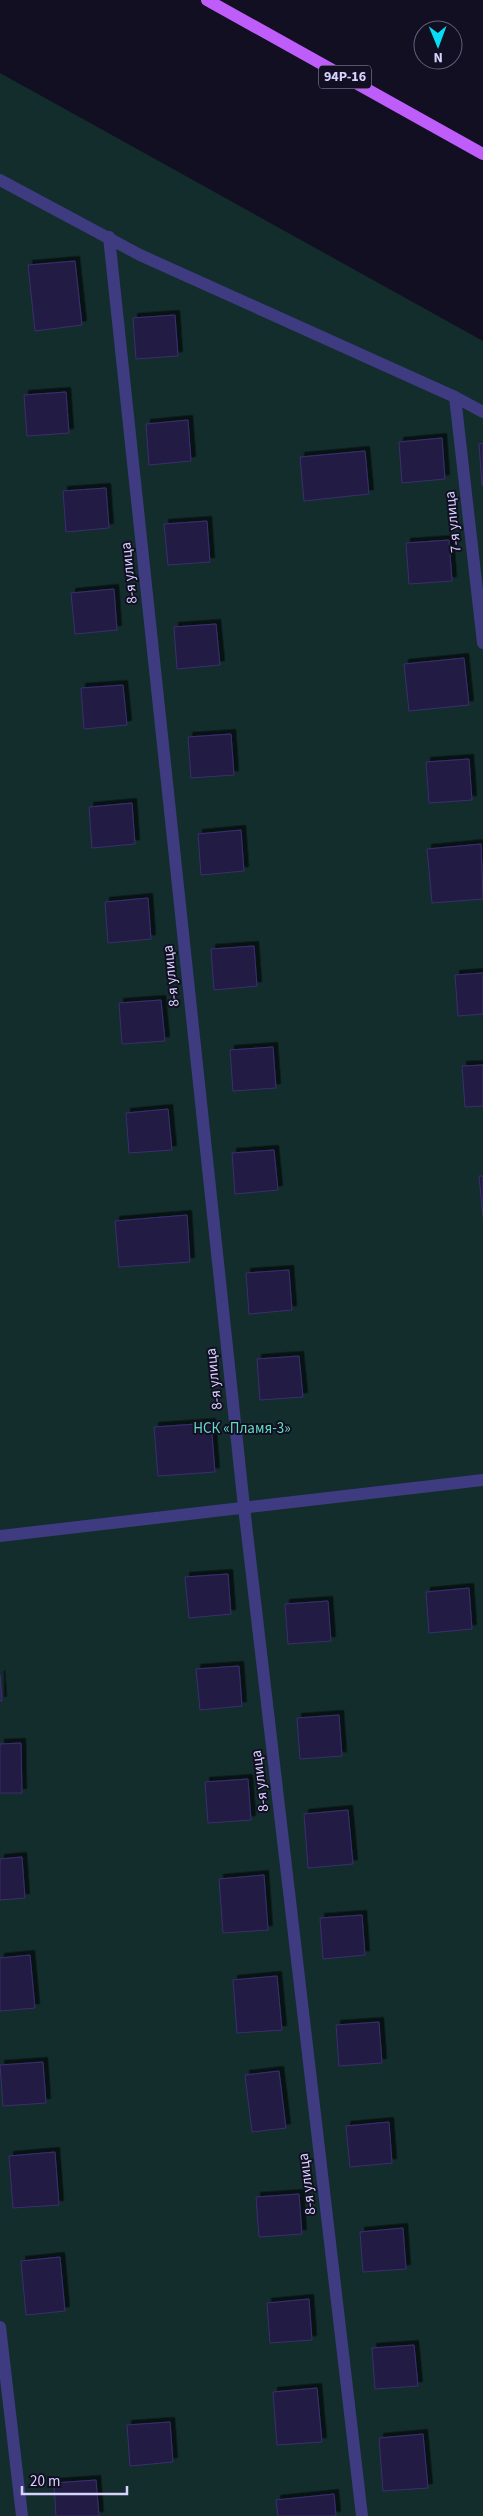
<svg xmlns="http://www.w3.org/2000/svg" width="483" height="2516" font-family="'Source Sans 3',sans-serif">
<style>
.green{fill:#122d2c}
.building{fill:#231b44;stroke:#3b2e6f;filter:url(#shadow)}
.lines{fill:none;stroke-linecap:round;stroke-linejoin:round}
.minor{stroke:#3e3b81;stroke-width:12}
.primary{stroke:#bf5dfa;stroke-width:12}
.labels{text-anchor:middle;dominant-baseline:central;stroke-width:4;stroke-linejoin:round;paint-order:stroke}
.shield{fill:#120f23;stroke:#9c98bc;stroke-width:1}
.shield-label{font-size:14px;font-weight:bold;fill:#d7d2fe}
.street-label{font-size:15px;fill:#d7d2fe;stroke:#120f23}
.park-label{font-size:15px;fill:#60dcbd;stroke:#120f23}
</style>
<defs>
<filter id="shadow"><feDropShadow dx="4.5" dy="-4.5" stdDeviation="0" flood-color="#0009"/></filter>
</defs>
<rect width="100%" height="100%" fill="#120f23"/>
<path class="green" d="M0,73L483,341V2516H0Z"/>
<g class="building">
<path d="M75,261L82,325L35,331L28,265Z"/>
<path d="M175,315L178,356L136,359L133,318Z"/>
<path d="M66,392L69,433L27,436L24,395Z"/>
<path d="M188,420L191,461L149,465L146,424Z"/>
<path d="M442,438L445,479L402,483L399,442Z"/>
<path d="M483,443V485H482L479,444Z"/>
<path d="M365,451L369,494L304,501L300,457Z"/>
<path d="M106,488L109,528L66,532L63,491Z"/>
<path d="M207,521L210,562L168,565L164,524Z"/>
<path d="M449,540L452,581L409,584L406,543Z"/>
<path d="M114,589L117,630L75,634L71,593Z"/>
<path d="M216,624L220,665L177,669L174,627Z"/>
<path d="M464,658L469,705L409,711L404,664Z"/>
<path d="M123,685L127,725L84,729L81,688Z"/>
<path d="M231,734L234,775L191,778L188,737Z"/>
<path d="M469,759L472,800L429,803L426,762Z"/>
<path d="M132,803L135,844L92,848L89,807Z"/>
<path d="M241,830L244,871L201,875L198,834Z"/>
<path d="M481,844L483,899L432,903L427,849Z"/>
<path d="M148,898L151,939L108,943L105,902Z"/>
<path d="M254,946L257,986L214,990L211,949Z"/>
<path d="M483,973V1014L458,1016L455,975Z"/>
<path d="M161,1000L165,1041L122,1044L119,1003Z"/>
<path d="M273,1047L276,1088L233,1091L230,1050Z"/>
<path d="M483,1065V1106L465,1107L462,1066Z"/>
<path d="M168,1109L172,1150L129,1153L126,1113Z"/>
<path d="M274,1150L278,1190L235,1194L232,1153Z"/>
<path d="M479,1176H483V1217Z"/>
<path d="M187,1215L190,1262L119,1267L115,1221Z"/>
<path d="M289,1270L292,1310L249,1314L246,1273Z"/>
<path d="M299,1356L303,1397L260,1400L257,1359Z"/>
<path d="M211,1423L215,1472L158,1476L154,1427Z"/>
<path d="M228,1574L231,1614L189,1618L185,1577Z"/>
<path d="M469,1588L472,1629L429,1633L426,1592Z"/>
<path d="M328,1601L331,1641L288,1644L285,1604Z"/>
<path d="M239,1666L242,1706L200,1710L196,1669Z"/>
<path d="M0,1675L2,1701H0Z"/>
<path d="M339,1715L342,1756L300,1759L297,1718Z"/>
<path d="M21,1743L22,1793H0V1744Z"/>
<path d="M248,1779L251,1820L208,1823L205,1782Z"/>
<path d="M348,1810L353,1864L308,1868L304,1814Z"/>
<path d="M22,1857L25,1898L0,1900V1859Z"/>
<path d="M264,1875L268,1930L223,1933L219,1879Z"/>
<path d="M362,1915L365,1955L323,1959L320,1918Z"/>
<path d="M30,1955L35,2008L0,2011V1958Z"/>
<path d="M277,1976L282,2030L237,2033L233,1980Z"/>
<path d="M379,2022L382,2063L339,2066L336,2025Z"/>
<path d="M43,2062L46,2103L3,2106L0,2065Z"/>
<path d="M279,2071L286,2128L252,2132L245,2075Z"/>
<path d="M389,2122L392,2163L350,2167L346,2126Z"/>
<path d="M55,2152L59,2205L13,2208L9,2156Z"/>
<path d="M299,2194L302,2234L259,2237L256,2197Z"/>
<path d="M403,2228L406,2269L363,2272L360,2232Z"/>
<path d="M60,2257L65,2311L26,2315L21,2261Z"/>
<path d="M309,2299L312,2340L270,2343L267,2303Z"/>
<path d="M414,2345L418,2386L375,2389L372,2348Z"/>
<path d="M317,2388L322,2442L277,2445L273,2392Z"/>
<path d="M170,2422L173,2462L130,2466L127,2425Z"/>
<path d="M423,2434L428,2488L383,2491L379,2438Z"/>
<path d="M96,2480L99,2516H56L54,2483Z"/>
<path d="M334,2494L336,2516H278L276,2500Z"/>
</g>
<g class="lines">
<g class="minor">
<path d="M0,180L140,255L455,397L483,412"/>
<path d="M109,237L244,1507L362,2516"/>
<path d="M455,397L483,643"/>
<path d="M0,1536L483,1480"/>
<path d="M0,2327L22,2516"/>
</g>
<path class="primary" d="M207,0L483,154"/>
</g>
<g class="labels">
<rect class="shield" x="319" y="65.5" width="52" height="23" rx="4"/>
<g class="shield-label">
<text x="345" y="77">94Р-16</text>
</g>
<g class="street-label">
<text transform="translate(453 522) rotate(-96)">7-я улица</text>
<text transform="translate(129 573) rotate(-96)">8-я улица</text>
<text transform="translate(171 976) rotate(-96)">8-я улица</text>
<text transform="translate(214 1379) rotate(-96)">8-я улица</text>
<text transform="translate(260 1781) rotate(-97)">8-я улица</text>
<text transform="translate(307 2184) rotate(-97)">8-я улица</text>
</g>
<g class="park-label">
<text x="242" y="1428">НСК «Пламя-3»</text>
</g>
</g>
<g transform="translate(438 45) rotate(179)"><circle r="24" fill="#120f23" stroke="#615d7b"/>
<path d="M0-4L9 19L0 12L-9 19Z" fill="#07def5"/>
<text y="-8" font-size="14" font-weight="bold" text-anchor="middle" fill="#d7d2fe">N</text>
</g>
<path d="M22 2486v8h105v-8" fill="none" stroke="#d7d2fe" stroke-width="2.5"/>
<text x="30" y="2486" font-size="15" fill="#d7d2fe" stroke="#120f23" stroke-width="4" paint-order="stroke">20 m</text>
</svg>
